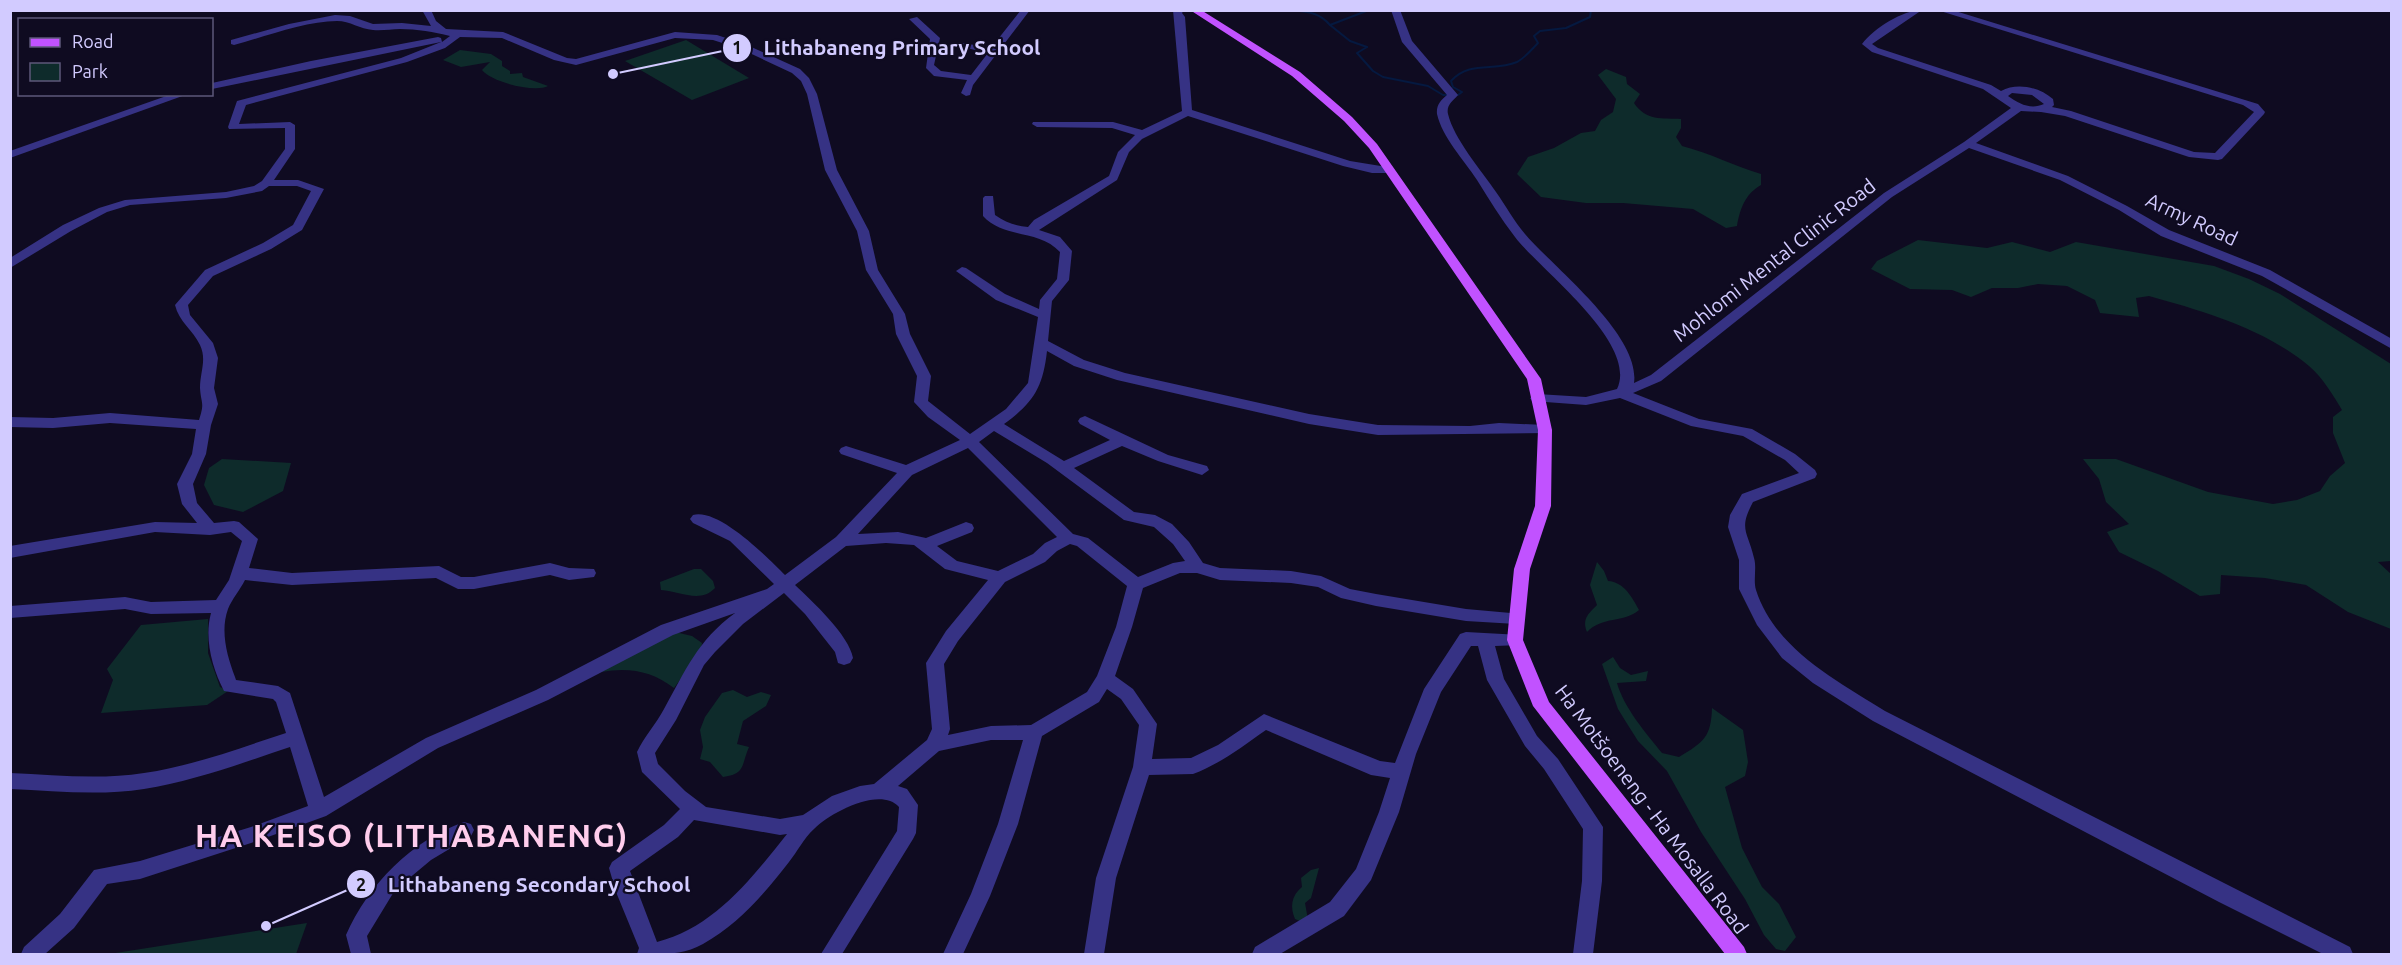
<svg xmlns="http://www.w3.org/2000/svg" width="2402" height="965" font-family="Ubuntu,sans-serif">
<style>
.green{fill:#0e2b2b}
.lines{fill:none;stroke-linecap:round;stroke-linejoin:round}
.stream{stroke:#051940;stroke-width:2}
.minor{fill:#363284;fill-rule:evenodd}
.major{fill:#c152ff;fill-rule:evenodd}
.labels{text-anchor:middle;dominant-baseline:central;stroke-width:4.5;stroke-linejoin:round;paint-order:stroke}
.street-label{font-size:20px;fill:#d2cbff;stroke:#0f0b21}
.near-district-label{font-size:32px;font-weight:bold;letter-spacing:1.5px;fill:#ffcdec;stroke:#0f0b21}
.leader{fill:none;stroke:#d2cbff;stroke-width:2}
.callout-dot{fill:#d2cbff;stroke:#0f0b21;stroke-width:2}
.mark-label{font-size:18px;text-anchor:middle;font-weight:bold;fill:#111}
.callout-label{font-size:21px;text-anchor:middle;font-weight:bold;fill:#d2cbff;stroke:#0f0b21;stroke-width:4.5;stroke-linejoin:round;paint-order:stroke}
</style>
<rect width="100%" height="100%" fill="#0f0b21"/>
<g class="green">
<path d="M686,40L749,78L692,100L625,61Z"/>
<path d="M460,50L491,54L502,61V66L510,71V74L522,73L523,77L548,86C535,93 491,82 482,70L490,62L461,67L443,60Z"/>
<path d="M1606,69L1626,77L1627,84L1640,94L1634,103C1646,121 1662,118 1681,119V128L1676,137L1682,146C1710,153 1734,166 1761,174V185C1745,194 1740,209 1737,226L1726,228L1693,209L1623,203H1586L1541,197L1517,174L1528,157L1554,148L1581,133L1595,131L1601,120L1613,112L1616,99L1598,75Z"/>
<path d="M1918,240L1987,248L2012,242L2050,252L2076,242L2214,266L2249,279L2280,294L2391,364V561L2378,562L2391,574V629L2348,612L2306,585L2265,578L2221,575L2220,594L2200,596L2158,571L2119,552L2107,532L2129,524L2106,502L2099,479L2083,459H2116L2208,492L2273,504L2297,500L2320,491L2330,476L2345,463L2333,433V417L2342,410C2333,395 2323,378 2309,366C2265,329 2203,311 2149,296L2136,298L2139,317L2100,313L2095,300L2067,286L2038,284L2018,288H1992L1971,297L1952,290L1910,289L1871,269L1877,261Z"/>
<path d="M222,459L291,463L283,491L243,512L214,505L204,485L209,468Z"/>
<path d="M1597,562L1604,571L1608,581C1624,582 1632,597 1639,610C1624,623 1602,616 1587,632C1582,619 1588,614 1597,605L1590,585Z"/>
<path d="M694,569H701L713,581L715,588C700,604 680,591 661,590L660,582Z"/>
<path d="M208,619V653L220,687L228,691L207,705L101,713L113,680L107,669L141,625Z"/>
<path d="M675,632L692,636L702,643L701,651L674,688C652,671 629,667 601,672Z"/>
<path d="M1613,657L1620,668L1631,675L1648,671L1646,681L1617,683C1624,708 1646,733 1662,753L1679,757C1704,742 1711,737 1712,708L1743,730L1748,762L1745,776L1725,787L1742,848L1762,887L1779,904L1796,937L1785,951L1776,949L1764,935L1745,899L1701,832L1667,771L1638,741L1626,722L1618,709L1602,664Z"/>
<path d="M733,690L747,697L761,692L771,695L766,706L743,721L737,744L749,747C741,765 746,774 723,777L710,762L700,759L703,747L700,730L705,717L722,693Z"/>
<path d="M1319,868L1311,898L1305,903L1308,920L1302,922L1295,919C1290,907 1291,896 1302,887L1301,878L1311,870Z"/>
<path d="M307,923L296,954H109Z"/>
</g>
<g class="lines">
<g class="stream">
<path d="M1291,10C1308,12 1319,12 1330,25"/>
<path d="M1367,47L1357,53L1373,71L1383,77L1428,86L1443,95H1458L1462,92L1453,87L1451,81C1470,60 1494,72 1517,62C1525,58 1532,49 1538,43L1534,36L1540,31L1566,28L1590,17L1591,10"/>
<path d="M1367,47L1350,41L1330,25L1369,10"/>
</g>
<g class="minor">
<path d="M422,10H431L436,21L446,29L503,32L567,58L576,59L675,32L717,35L747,45L800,69L809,78L817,94L837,170L869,231L878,270L905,314L910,334L931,376L928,401L970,434L1006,409L1028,383L1038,317L996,300L956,271L962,267L966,268L1005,294L1039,309L1040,300L1057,279L1060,252C1039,229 1004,239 983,216V198L985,196H993L995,215C1005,222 1015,226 1028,227L1034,220L1109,176L1118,152L1135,135L1112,128L1037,127L1032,124L1033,122H1113L1142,130L1182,111L1173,10H1184L1182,13L1185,17L1192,110L1350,161L1393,168V172L1389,173H1372L1343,166L1188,116L1142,139L1129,152L1117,180L1039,230L1060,237L1072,251L1069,280L1052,301L1048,341L1084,360L1125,373L1309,414L1378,425L1470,426L1499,423L1545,425L1550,427L1552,430L1550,433L1378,435L1309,424L1117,380L1074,366L1047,351C1043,388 1033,403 1004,424L1064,461L1110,440L1080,424L1078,421L1080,418L1085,416L1168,455L1207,466L1209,470L1202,475L1158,461L1122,446L1074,468L1134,512L1155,515L1172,524L1189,542L1203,563L1220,568L1291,571L1321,576L1350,589L1376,594L1466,609L1522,614L1524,618L1522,622L1516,624L1466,621L1376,606L1341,598L1318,587L1291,583L1220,580L1197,573H1180L1143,588L1132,627L1115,676L1133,689L1157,724L1152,759L1191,758L1218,745L1264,714L1380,761L1395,763L1424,689L1460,634L1466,632L1521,635L1523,640L1521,645L1495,646L1504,679L1537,736L1558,759L1603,827L1602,881L1593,954H1573L1582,881L1583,829L1544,769L1525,746L1487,680L1478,646H1471L1441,692L1416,754L1399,812L1371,880L1344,916L1280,954H1252L1255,947L1330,902L1356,869L1379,812L1390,778L1371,775L1266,730C1243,746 1220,764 1193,774L1149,775L1116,878L1104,954H1084L1096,878L1133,767L1139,725L1121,699L1107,689L1099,702L1042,736L1018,824L990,896L963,954H943L971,894L998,824L1023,740H991L939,751L898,786L907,789L918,805L916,833L913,839L842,954H821L897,831L899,807C880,786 830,813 814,829C804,838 797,852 789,862C765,893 738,925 703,944C681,956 661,954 637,954L639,948L616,892L609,868L612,862L664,825L680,809L642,772L637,752C644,737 656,724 664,709C686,670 697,641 735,613L673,635L548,700L438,748L326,816L251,843L140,879L107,884L74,928L45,954H21L24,947L60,914L94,870L140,861L251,827L308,806L290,747C242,763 194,781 144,789C100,796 55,791 10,789V773C55,775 100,780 144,773C193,766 239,748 286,733L276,702L273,699L224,691C212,668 204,638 211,613L151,614L125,609L10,618V606L125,597L151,602L216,600L229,580L242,541L231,532L210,535L155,532L10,558V546L155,522L197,523L182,504L177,484L192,454L196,429L110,423L53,428L10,427V417L53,418L110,413L199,420C205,402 201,404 200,388C200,372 207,360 200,345C193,330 179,322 175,305L205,270L263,243L293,225L311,191L297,186H269L262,191L226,198L130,205L107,212L71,231L10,268V258L63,225L99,208L125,200L226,192L254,186L262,181L285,149V128L229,129L228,127L237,101L401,58L441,42L212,89V83L311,61L438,37L441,38L442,42L450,36C434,32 417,29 400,29C391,29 382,31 373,30C360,29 350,21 337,21C306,21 264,37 234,45L231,44V40L289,24L335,15L350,16L373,24L402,23L431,26ZM460,37L502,38L554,60L576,65L675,38L713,40L741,49L792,73L801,81L807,94L825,170L857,231L866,270L893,314L896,334L917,376L914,402L928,417L960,440L906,465L846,446L841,448L839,451L841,454L897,473L836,537L785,575C768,558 719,508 693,515L690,519L693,523L730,541L774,584L767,589L661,625L536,690L426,738L324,797L290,693L278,686L236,680L235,677C227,656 220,631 228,609C232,599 240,590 245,580L292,585L436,578L458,589H474L550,575L569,580L594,577L596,573L594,569L569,568L550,563L474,577H461L439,566L292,573L249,568L258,539L239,522L234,521L214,523L197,503L193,484L206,454L211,425L218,404L214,388L218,358L213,343L190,315L188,305L213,276L271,249L302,230L324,189L298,180H274L295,149V125L290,122L239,124L246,105L407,62L445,48ZM994,431L1047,463L1124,520L1154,527L1173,544L1185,561L1173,563L1138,577L1088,538L1073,534L979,442ZM968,448L1057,537L1045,543L1033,554L998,571L957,561L937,546L972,532L974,528L972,524L966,522L926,538L898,532L858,534L912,475ZM886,543L914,545L945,569L988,580L946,631L926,663L932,729L927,740L874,784L860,786L832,796L803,815L780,819L706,807L685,791L658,764L655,753L676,720L704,665L715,652L743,624L784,593L805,614L835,652L838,663L844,665L850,663L853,658C849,635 812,601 795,585L846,546ZM1070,544L1077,546L1127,586L1116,627L1097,676L1087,692L1031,725L991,726L948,735L950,729L944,664L958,641L1005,582L1045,562L1057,551ZM694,820L780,835L787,834C752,878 714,928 657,942L630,871L678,837Z"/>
<path d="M1021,10H1030L973,85L970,95L966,96L961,93L967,80L934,76L926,68L930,39L909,19L917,17L940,38L934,65L941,71L971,75L988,53L958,46V42L991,48Z"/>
<path d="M1391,10H1400L1412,41L1458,95C1453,101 1446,105 1448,114C1454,139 1481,170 1496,192C1506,206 1514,221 1525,234C1553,267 1641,335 1634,383L1651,375L1884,193L1964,142L2011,108L1983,89L1872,52L1862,44C1874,28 1903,10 1922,10L1872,44L1878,48L1991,85L2001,91C2017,82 2039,87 2053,99L2054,105L2052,107L2071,111L2194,152L2215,153L2254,112L2243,105L1937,10H1952L2258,104L2265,112L2264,114L2222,159L2218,160L2189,157L2065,116L2041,112L2021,111L1976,143L2068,176L2127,206L2169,230L2270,270L2392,339V349L2262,276L2161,236L2119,210L2060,180L1969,148L1892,197L1661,381L1633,393L1699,419L1752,429L1795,454L1815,470L1817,474L1815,478L1753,502C1738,530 1748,531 1754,558C1757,568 1753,580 1756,590C1775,649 1837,681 1885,711L2350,947L2353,954H2323L2219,902L1873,721L1813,683L1782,658L1757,625L1739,589V560L1728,527L1730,515L1742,494L1799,473L1785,460L1743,436L1691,426L1620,398L1586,405L1532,401L1530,398L1537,394L1586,397L1617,389C1639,343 1540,270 1515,237C1501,219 1489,199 1477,180C1464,160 1442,137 1437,114C1436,105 1441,100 1447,95L1402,42ZM2012,93L2032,95L2044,104C2031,110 2019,104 2008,96Z"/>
<path d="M172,94H188L10,158V151Z"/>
<path d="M464,822L471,824L474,830L471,836L431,860L395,890L367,936L371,954H351L346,935C368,885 412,840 464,822Z"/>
</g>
<path class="major" d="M1190,10H1201L1300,72L1352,117L1377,144L1541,379L1552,430L1551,506L1530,569L1523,640L1549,702L1744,947L1747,954H1725L1533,706L1507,640L1514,569L1535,506L1538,430L1527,379L1369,148L1344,121L1292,76Z"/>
</g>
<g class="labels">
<g class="street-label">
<text transform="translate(2192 219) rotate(25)">Army Road</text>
<text transform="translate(1774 260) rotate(-38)">Mohlomi Mental Clinic Road</text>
<text transform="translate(1652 809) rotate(53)">Ha Motšoeneng - Ha Mosalla Road</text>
</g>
<g class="near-district-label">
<text x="412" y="835">HA KEISO (LITHABANENG)</text>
</g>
</g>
<path class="leader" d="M613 74L737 48M266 926L361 884"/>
<g class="callout-dot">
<circle cx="613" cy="74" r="6"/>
<circle cx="266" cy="926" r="6"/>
<circle cx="737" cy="48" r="15"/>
<circle cx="361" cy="884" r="15"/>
</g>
<g class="mark-label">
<text x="737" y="54">1</text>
<text x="361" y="891">2</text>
</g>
<g class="callout-label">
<text x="902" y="55">Lithabaneng Primary School</text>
<text x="539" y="892">Lithabaneng Secondary School</text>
</g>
<rect width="2402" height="965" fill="none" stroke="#d2cbff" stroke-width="24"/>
<rect x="18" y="18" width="195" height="78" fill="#0f0b21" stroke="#5d587a" stroke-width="1.5"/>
<rect x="30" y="38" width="30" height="9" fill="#c152ff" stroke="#5d587a" stroke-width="1.5"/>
<text x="72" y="48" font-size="18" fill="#d2cbff">Road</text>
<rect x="30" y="63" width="30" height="18" fill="#0e2b2b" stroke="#5d587a" stroke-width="1.5"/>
<text x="72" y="78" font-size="18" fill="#d2cbff">Park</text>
</svg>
